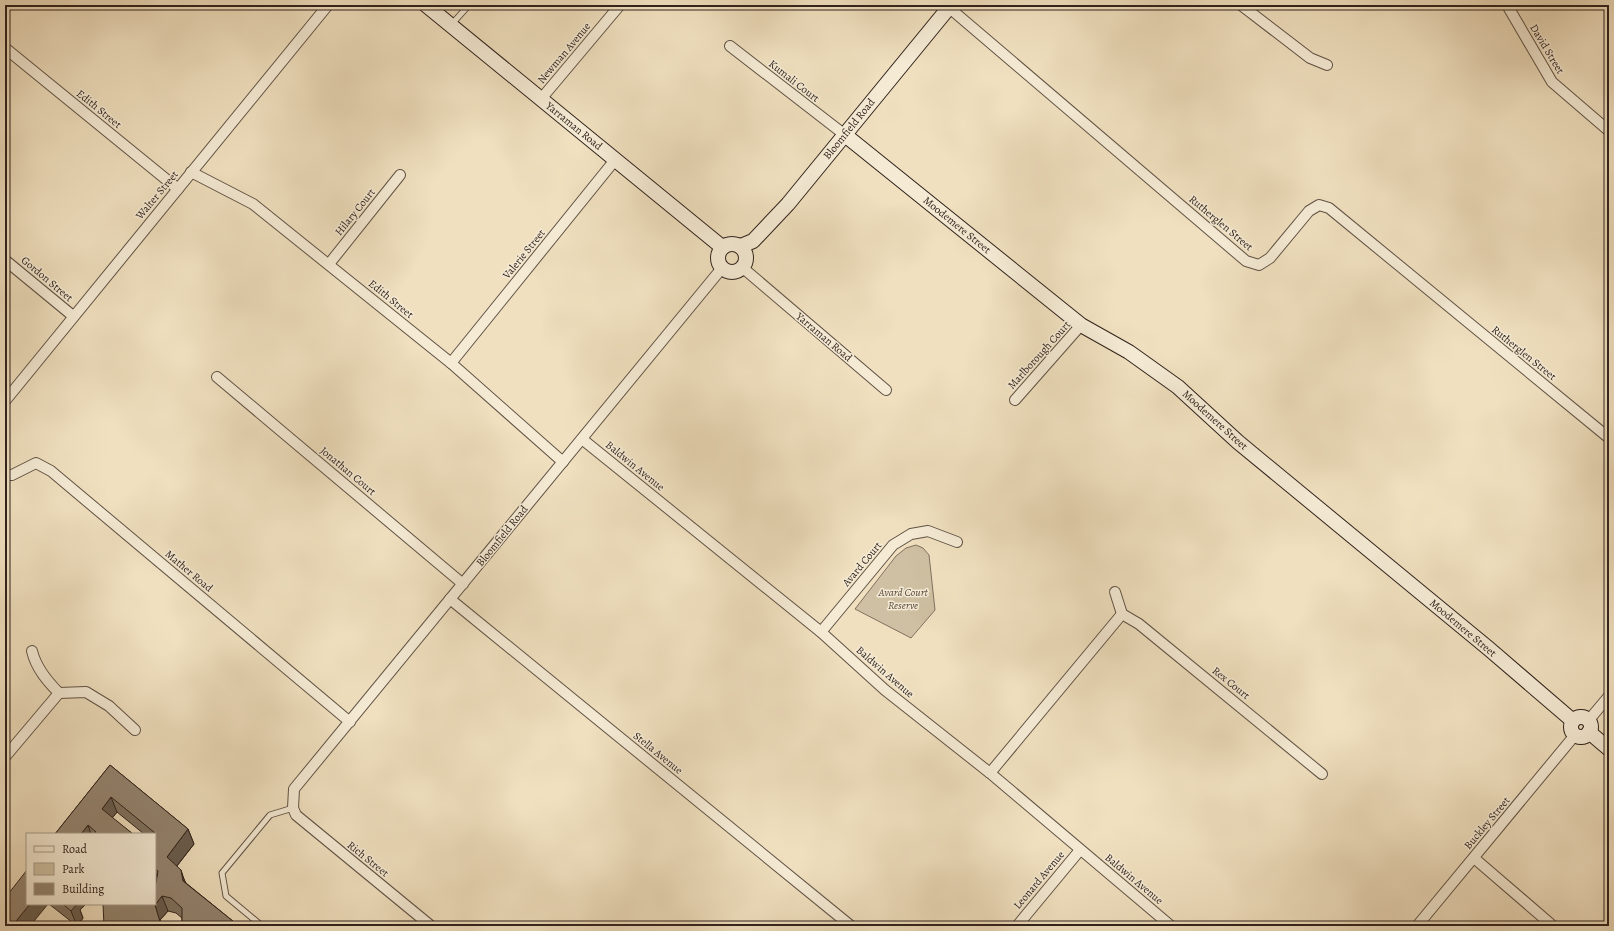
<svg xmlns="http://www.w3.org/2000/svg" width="1614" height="931" font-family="Alegreya,serif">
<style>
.green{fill:#cfc0a3;stroke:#807160}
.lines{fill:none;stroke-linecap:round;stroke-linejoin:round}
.lane-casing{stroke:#605245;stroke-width:7}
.street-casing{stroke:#605245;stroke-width:12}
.secondary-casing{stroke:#30221c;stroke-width:16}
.lane{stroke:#f5ebd5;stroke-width:5}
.street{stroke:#f5ebd5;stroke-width:10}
.secondary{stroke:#f5ebd5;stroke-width:14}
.wall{fill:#7f7261;stroke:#30221c;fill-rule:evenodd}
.shaded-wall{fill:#685d4f;stroke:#30221c}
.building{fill:#948571;stroke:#30221c;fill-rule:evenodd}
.labels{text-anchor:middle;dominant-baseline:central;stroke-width:3;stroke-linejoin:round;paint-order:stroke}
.street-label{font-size:11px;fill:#30221c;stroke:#f5ebd5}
.park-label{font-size:11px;font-style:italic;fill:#584a3e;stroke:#f5ebd5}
</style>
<rect width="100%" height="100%" fill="#f0e0bf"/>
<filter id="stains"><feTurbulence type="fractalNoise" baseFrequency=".005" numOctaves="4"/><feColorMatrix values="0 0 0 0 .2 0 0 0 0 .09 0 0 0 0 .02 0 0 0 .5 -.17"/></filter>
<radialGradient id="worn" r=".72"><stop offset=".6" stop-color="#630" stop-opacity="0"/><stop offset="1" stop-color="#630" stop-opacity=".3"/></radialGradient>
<path class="green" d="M916,545L923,548L929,555L935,610L911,638L855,609L896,556L906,548Z"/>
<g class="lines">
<g class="lane-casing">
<g id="lane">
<path d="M451,25L469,5"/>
<path d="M262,926L226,896L222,873L270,815L293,808"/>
</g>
</g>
<g class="street-casing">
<g id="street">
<path d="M946,5L1246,261L1259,265L1270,258L1309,211L1319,205L1329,208L1609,438"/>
<path d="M1241,5L1310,58L1327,65"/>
<path d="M1507,5L1552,82L1609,131"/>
<path d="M730,46L845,135"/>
<path d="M5,48L178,189"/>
<path d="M541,99L620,5"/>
<path d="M191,172L253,204L451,363L563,462"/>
<path d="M5,260L73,316"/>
<path d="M329,264L400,175"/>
<path d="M743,268L886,390"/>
<path d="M451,363L615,160"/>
<path d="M217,377L463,584"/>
<path d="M1015,400L1081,325"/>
<path d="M5,401L328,5"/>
<path d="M582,439L821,632L885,690L990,773L1171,926"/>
<path d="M5,475H12L36,463L51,471L350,722"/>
<path d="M1115,592L1122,614"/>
<path d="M450,599L851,926"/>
<path d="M821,632L893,545L911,534L928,531L957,542"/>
<path d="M32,651C36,668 47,681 59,693L86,692L109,706L135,730"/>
<path d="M1588,721L1609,696"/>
<path d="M5,757L59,693"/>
<path d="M990,773L1122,614L1139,624L1322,774"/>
<path d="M1474,858L1553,926"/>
<path d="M431,926L296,815L293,808L294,789L722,268"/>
<path d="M1017,926L1080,850"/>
<path d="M1417,926L1575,735"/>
</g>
</g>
<g class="secondary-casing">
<g id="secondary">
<path d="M426,5L722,247"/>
<path d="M845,135L1081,325L1129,352L1178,387L1238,442L1488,648L1573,721"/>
<circle cx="732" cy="258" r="14"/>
<path d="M741,246L753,241L788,204L951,5"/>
<circle cx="1581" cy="727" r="10"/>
<path d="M1589,732L1609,749"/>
</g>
</g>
<use href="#lane" class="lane"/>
<use href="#street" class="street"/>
<use href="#secondary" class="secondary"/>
</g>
<g class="wall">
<path d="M110,765L188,829L194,844L177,866L186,883L239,926H104L155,904V834H144L117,812L112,818L133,834H55ZM168,911L176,913L182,918V924L162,925L160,920Z"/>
<path d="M49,904H86L80,910L83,918L77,926Z"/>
</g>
<g class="shaded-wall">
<path d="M111,797L117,812L107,824L102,809Z"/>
<path d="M88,825L91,834H81Z"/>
<path d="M188,829L194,844L172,872L167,857Z"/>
<path d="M181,870L186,885L183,881Z"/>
<path d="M155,871L160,884L155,889Z"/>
<path d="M162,896L168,911L160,920L162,926H161L155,905Z"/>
<path d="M30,904H48L30,926H12Z"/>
<path d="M73,904H86L80,910L83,918L77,926L71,911Z"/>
</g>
<g class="building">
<path d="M110,765L188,829L167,857L181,870L183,881L239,926H104L103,904H155V883H156L158,871L155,869L154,834L155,833L111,797L102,809L133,834H95L96,832L88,825L81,834H55ZM162,896L171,898L182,908V924L161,925L155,905Z"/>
<path d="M27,870V904H30L12,926H5V898Z"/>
<path d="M63,904H77L71,911Z"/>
</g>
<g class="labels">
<g class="street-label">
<text transform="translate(1547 49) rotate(59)">David Street</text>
<text transform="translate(564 53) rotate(-50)">Newman Avenue</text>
<text transform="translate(794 81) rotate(38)">Kumali Court</text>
<text transform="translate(99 109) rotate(39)">Edith Street</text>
<text transform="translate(574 126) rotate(39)">Yarraman Road</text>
<text transform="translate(849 129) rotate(-51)">Bloomfield Road</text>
<text transform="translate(157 195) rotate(-50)">Walter Street</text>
<text transform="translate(355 212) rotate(-51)">Hilary Court</text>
<text transform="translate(1221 223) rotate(40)">Rutherglen Street</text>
<text transform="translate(957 225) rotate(39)">Moodemere Street</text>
<text transform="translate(524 254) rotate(-51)">Valerie Street</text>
<text transform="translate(47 279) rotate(40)">Gordon Street</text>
<text transform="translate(391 299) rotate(39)">Edith Street</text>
<text transform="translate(824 337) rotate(40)">Yarraman Road</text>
<text transform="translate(1524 353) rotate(39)">Rutherglen Street</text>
<text transform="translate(1039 355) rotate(-48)">Marlborough Court</text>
<text transform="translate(1215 420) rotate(42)">Moodemere Street</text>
<text transform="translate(635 466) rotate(39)">Baldwin Avenue</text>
<text transform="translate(348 471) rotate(40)">Jonathan Court</text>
<text transform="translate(502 536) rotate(-51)">Bloomfield Road</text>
<text transform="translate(862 564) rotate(-50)">Avard Court</text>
<text transform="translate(189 571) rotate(40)">Mather Road</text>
<text transform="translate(1463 628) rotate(40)">Moodemere Street</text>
<text transform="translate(885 672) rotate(41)">Baldwin Avenue</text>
<text transform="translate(1231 683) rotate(39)">Rex Court</text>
<text transform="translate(658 753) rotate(39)">Stella Avenue</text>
<text transform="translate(1487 823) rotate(-50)">Buckley Street</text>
<text transform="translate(368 859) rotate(39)">Rich Street</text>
<text transform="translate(1134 879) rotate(40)">Baldwin Avenue</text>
<text transform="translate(1039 880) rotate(-50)">Leonard Avenue</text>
</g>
<g class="park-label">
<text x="903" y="592">Avard Court<tspan x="903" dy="13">Reserve</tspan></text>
</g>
</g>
<rect width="1614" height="931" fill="none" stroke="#f0e0bf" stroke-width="20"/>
<rect x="6" y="6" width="1602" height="919" fill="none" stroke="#30221c" stroke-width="2"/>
<rect x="10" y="10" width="1594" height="911" fill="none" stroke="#30221c"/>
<rect x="26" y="833" width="130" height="72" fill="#f5ebd5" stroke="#a69b8b"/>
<rect x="34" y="846" width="20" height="6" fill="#f5ebd5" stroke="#a69b8b"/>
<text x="62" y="853" font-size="12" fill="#30221c">Road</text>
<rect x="34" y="863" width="20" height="12" fill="#cfc0a3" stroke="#a69b8b"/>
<text x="62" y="873" font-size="12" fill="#30221c">Park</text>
<rect x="34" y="883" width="20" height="12" fill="#948571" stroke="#a69b8b"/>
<text x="62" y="893" font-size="12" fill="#30221c">Building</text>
<rect width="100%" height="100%" filter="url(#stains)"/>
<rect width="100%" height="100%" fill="url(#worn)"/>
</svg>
